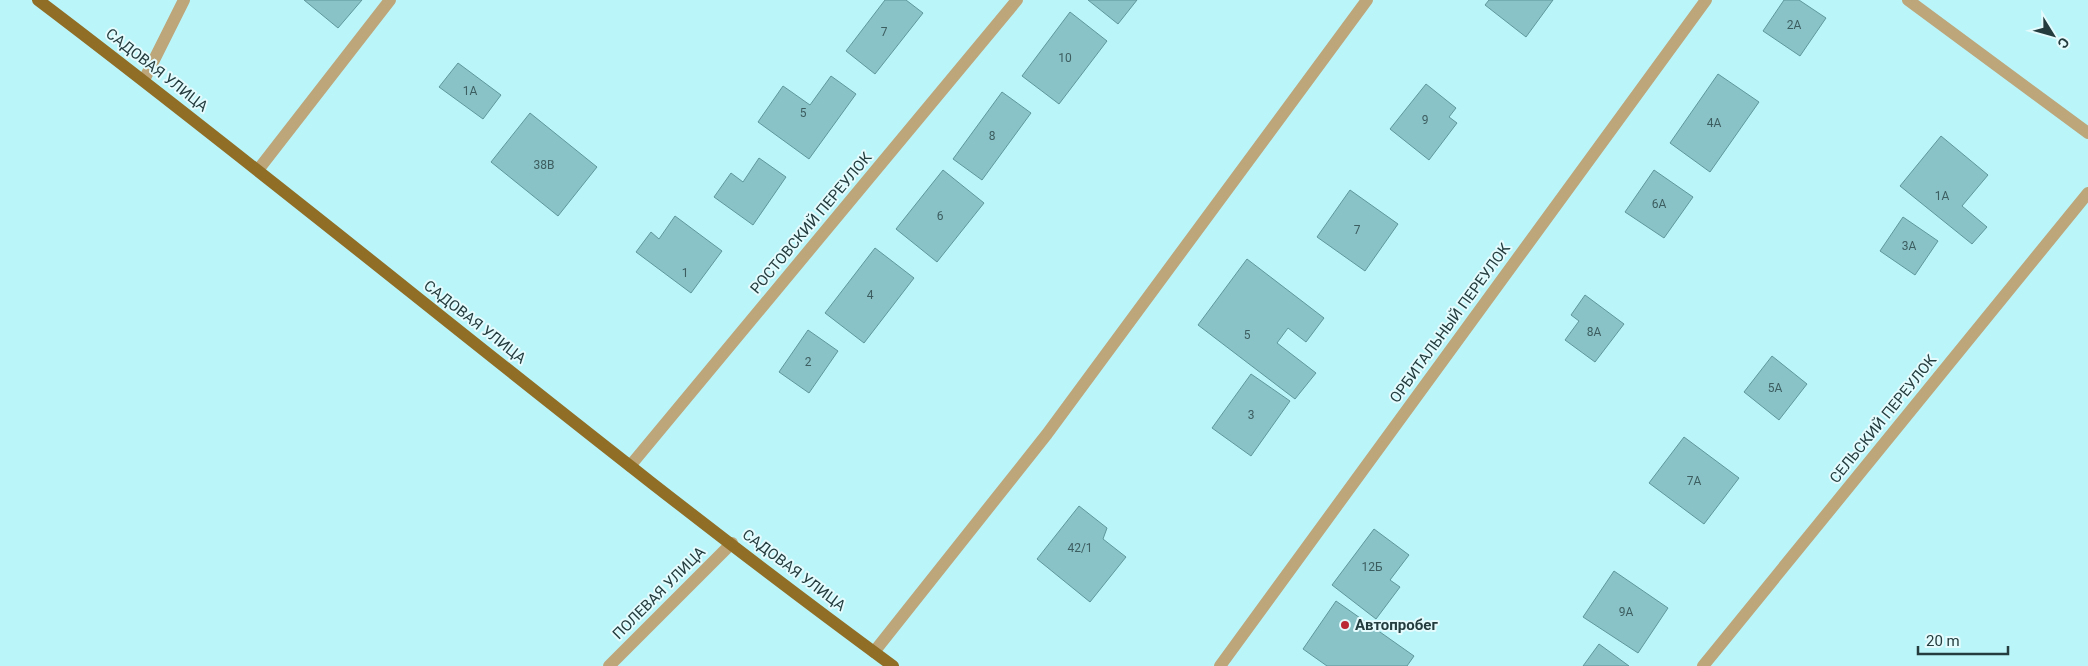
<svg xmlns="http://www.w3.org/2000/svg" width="2088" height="666" font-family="Roboto,sans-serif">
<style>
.building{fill:#89c2c7;stroke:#5f979c}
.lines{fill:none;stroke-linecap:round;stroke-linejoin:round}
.minor{stroke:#bda67a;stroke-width:12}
.major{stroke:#906e26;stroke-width:12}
.poi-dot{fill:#ba2934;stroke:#e4fbfd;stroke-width:2}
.labels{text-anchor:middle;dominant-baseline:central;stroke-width:4;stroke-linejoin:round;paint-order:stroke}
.number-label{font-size:12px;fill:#3d5e60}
.street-label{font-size:15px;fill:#243c3e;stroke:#e4fbfd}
.poi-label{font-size:15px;font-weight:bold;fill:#243c3e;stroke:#e4fbfd;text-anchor:start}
</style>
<rect width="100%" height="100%" fill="#baf5fa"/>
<g class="building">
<path d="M304,0H362L338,28Z"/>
<path d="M885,0H906L923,13L875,74L846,51Z"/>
<path d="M1088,0H1137L1118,24Z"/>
<path d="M1489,0H1553L1526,37L1485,5Z"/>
<path d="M1784,0H1799L1826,18L1800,56L1763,31Z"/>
<path d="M1070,12L1107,41L1059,104L1022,76Z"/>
<path d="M458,63L501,95L483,119L439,87Z"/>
<path d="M1718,74L1759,102L1710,172L1670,143Z"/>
<path d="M831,76L856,94L809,159L758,122L783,86L810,105Z"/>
<path d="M1426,84L1456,108L1449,117L1457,123L1429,160L1390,129Z"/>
<path d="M1002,92L1031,113L982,180L953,159Z"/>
<path d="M530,113L597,167L558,216L491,162Z"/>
<path d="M1941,136L1988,175L1962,206L1987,227L1972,244L1900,186Z"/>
<path d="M759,158L786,177L753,225L714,197L731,173L743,182Z"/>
<path d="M943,170L984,203L937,262L896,229Z"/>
<path d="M1654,170L1693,197L1664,238L1625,212Z"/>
<path d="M1350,190L1398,224L1365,271L1317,237Z"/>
<path d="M675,216L722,251L691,293L636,252L651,232L659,239Z"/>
<path d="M1903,217L1938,241L1915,275L1880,251Z"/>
<path d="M875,248L914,278L864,343L825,313Z"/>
<path d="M1247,259L1324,318L1306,342L1288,328L1277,343L1316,373L1295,399L1198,325Z"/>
<path d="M1585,295L1624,324L1595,362L1565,340L1579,321L1571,315Z"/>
<path d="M808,330L838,351L809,393L779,372Z"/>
<path d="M1772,356L1807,384L1779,420L1744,392Z"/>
<path d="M1251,374L1290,401L1251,456L1212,428Z"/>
<path d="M1684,437L1739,478L1704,524L1649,483Z"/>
<path d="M1079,506L1107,528L1103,539L1126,557L1090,602L1037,559Z"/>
<path d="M1374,529L1409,555L1390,580L1400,587L1376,619L1332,585Z"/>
<path d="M1614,571L1668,608L1638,653L1583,617Z"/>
<path d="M1336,601L1414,656L1407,666H1327L1303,649Z"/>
<path d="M1599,644L1629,666H1583Z"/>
</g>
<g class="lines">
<g class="minor">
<path d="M1908,0L2088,133"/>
<path d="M144,80L184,0"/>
<path d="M258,170L390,0"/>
<path d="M630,466L1017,0"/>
<path d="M874,652L1047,434L1367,0"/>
<path d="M609,666L732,543"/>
<path d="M1220,666L1706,0"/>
<path d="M1703,666L2088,193"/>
</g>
<path class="major" d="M38,0C326,218 602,453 893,666"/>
</g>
<circle class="poi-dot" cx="1345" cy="625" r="5"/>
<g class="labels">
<g class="number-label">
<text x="1794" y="25">2А</text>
<text x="884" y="32">7</text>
<text x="1065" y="58">10</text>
<text x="470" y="91">1А</text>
<text x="803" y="113">5</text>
<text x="1425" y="120">9</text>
<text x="1714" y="123">4А</text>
<text x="992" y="136">8</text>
<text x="544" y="165">38В</text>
<text x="1942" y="196">1А</text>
<text x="1659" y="204">6А</text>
<text x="940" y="216">6</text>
<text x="1357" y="230">7</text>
<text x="1909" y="246">3А</text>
<text x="685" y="273">1</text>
<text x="870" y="295">4</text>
<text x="1594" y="332">8А</text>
<text x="1247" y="335">5</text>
<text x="808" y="362">2</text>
<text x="1775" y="388">5А</text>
<text x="1251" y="415">3</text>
<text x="1694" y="481">7А</text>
<text x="1080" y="548">42/1</text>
<text x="1372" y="567">12Б</text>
<text x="1626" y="612">9А</text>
</g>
<g class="street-label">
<text transform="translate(157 70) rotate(38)">САДОВАЯ УЛИЦА</text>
<text transform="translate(811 223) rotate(-50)">РОСТОВСКИЙ ПЕРЕУЛОК</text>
<text transform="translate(475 322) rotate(38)">САДОВАЯ УЛИЦА</text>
<text transform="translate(1450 323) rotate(-54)">ОРБИТАЛЬНЫЙ ПЕРЕУЛОК</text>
<text transform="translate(1883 419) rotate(-51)">СЕЛЬСКИЙ ПЕРЕУЛОК</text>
<text transform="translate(794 570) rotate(37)">САДОВАЯ УЛИЦА</text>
<text transform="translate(659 593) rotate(-45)">ПОЛЕВАЯ УЛИЦА</text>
</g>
<g class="poi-label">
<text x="1355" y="625">Автопробег</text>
</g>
</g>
<g transform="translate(2053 35) rotate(127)" stroke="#e4fbfd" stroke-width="4" paint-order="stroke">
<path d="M0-4L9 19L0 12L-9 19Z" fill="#243c3e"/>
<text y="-8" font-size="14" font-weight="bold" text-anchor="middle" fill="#243c3e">С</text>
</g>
<path d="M1918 646v8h90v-8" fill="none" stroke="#243c3e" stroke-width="2.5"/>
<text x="1926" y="646" font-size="15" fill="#243c3e" stroke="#e4fbfd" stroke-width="4" paint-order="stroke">20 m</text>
</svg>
